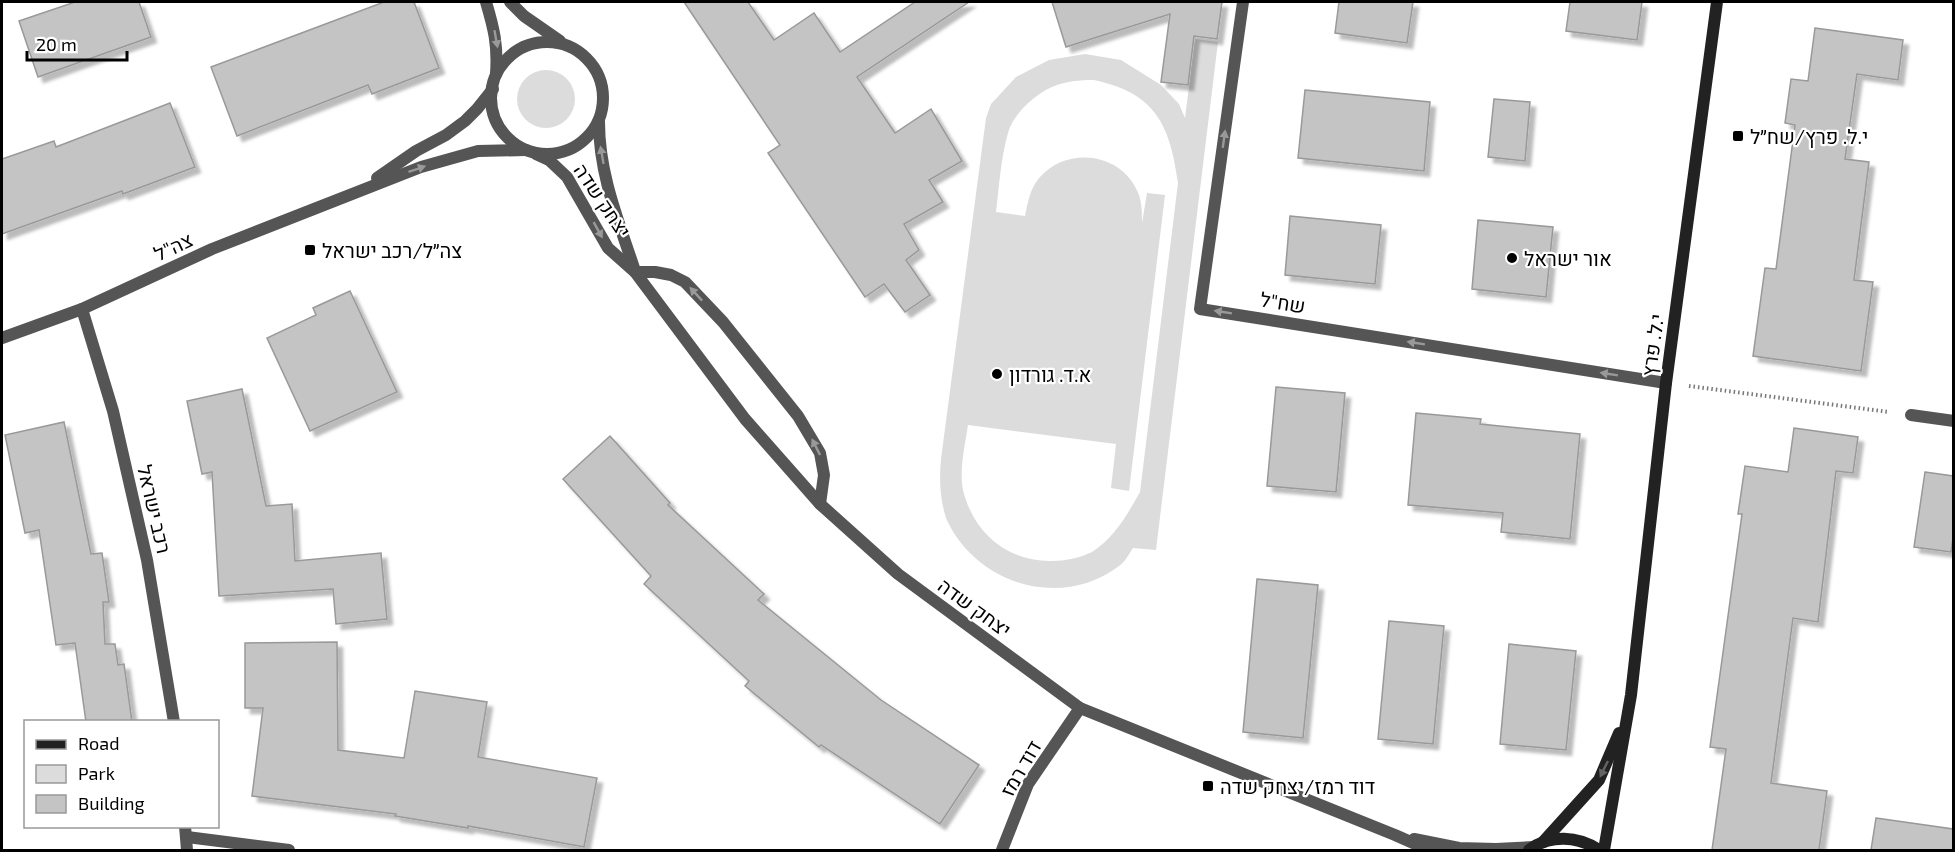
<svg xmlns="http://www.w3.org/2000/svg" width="1955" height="852" font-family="'Exo 2',Heebo,sans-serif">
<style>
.green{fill:#dcdcdc;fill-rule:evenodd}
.building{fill:#c4c4c4;stroke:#999;stroke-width:1.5;filter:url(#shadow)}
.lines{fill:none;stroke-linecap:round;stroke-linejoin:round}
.path{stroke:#777;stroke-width:4;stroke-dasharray:1.5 3;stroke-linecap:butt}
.lane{stroke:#555;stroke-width:12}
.street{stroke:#555;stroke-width:12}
.secondary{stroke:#222;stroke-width:12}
.oneway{fill:#999}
.oneway2{fill:#646464}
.poi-dot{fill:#000;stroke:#fff;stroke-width:2}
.labels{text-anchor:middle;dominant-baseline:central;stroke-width:4.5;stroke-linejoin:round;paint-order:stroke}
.poi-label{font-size:20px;fill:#000;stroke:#fff;text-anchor:start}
.street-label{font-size:20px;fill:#000;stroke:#fff}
</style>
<defs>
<filter id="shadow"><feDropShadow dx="5.5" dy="5.5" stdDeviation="1.5" flood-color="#0004"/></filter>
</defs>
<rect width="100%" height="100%" fill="#fff"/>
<g class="green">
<path d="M1195,39L1218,42L1156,550L1133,548C1129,554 1125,562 1119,566C1073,601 1009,593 969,552C960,543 951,530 946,518C940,499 939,479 941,459L986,118L991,104L1016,77L1049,60L1085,54L1121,60L1161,85L1179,104L1185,118ZM1094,80C1155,93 1170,124 1178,183L1140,492C1127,515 1115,537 1092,552C1080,558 1064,561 1052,561C1007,562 973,532 963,490C959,470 965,445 968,425L1116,444L1111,488L1129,491L1165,195L1147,193L1142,223C1142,214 1142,204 1139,195C1124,153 1068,145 1040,177C1030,188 1028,202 1025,216L996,212C999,187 1001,157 1008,133C1013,114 1034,95 1052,87C1065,81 1080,80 1094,80Z"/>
<circle cx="546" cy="99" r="29"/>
</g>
<g class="building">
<path d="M75,2H139L151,37L38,77L19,21Z"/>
<path d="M384,2H414L439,68L372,94L368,85L237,136L211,67Z"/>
<path d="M684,2H748L774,40L814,13L840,52L915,2H969L857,77L895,133L931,109L962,161L929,180L943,202L904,224L919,250L906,260L930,295L905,312L884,284L865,297L768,153L780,145Z"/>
<path d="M1052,2H1222L1217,39L1194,36L1188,85L1161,82L1170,14L1066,47Z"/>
<path d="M1339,2H1413L1407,43L1335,33Z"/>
<path d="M1570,2H1642L1637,40L1566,31Z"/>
<path d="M1815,28L1903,40L1898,80L1857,74L1845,159L1869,162L1854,280L1873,282L1861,371L1753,356L1765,268L1776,269L1795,125L1785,123L1791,79L1808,81Z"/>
<path d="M1305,90L1430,102L1424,171L1298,158Z"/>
<path d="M1494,99L1530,102L1525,161L1488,157Z"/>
<path d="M170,103L195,167L123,194L122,191L2,234V159L54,141L56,147Z"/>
<path d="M1290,216L1381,225L1375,284L1285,275Z"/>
<path d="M1478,220L1553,227L1546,297L1472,289Z"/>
<path d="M350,291L397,392L310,431L267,338L316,315L313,308Z"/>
<path d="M1276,387L1345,393L1336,492L1267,486Z"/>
<path d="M242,389L266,506L292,504L295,561L381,553L387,619L336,624L333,589L219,596L212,472L202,474L187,401Z"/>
<path d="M1416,413L1481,419L1480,424L1580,434L1570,539L1501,532L1503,513L1408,505Z"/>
<path d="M64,422L91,554L102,553L109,602H103L105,644H115L118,665L124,664L132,722H86L75,643L56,645L39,530L25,533L5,435Z"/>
<path d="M1794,428L1858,437L1853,473L1836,471L1818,622L1793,618L1771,783L1827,791L1819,850H1712L1726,749L1710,747L1742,514H1738L1745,466L1788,472Z"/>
<path d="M610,436L670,503L668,505L764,594L758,600L881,700L979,765L940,824L821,745L819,747L745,686L749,681L644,584L651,576L563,479Z"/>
<path d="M1925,472L1953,476V537L1951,552L1914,547Z"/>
<path d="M1257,579L1318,585L1303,738L1243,732Z"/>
<path d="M1389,621L1444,626L1433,744L1378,739Z"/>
<path d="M337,642L338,750L404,758L415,691L487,702L478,757L597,778L584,847L468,826V828L395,816L396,814L252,796L263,708H245V643Z"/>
<path d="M1509,644L1576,651L1566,750L1500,744Z"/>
<path d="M1876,818L1953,829V850H1871Z"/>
</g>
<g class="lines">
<path class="path" d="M1689,386L1889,412"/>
<path class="lane" d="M635,272H655L671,275L685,282L723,322L798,416L820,453L824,475L820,504"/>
<g class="street">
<path d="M486,2C494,29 498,45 496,74"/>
<path d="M510,2L524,16L560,41"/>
<path d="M1243,2L1200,309L1666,383"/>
<circle cx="547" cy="98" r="56"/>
<path d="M599,122C599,175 619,222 635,271"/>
<path d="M536,154L549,160L567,177L608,248L635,272L745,419L820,504L898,574L1080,708L1395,835L1429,850"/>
<path d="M377,178L416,151L446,135L465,121L477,109L493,89"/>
<path d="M82,309L113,411L147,560L174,722"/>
<path d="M2,338L82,309L212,249L421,167L478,151L526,150"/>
<path d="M1911,415L1954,421"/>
<path d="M185,826L187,850"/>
<path d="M187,837L289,850"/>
<path d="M1414,839L1459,848L1496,849L1534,847"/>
<path d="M1002,850L1028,784L1080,708"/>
</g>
<g class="secondary">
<path d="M1543,842L1599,780L1619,733"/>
<path d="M1529,850C1550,834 1578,836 1599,850"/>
<path d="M1604,850L1631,695L1666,383L1717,2"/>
</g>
</g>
<defs><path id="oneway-solid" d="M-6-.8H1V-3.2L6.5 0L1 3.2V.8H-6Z" transform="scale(1.5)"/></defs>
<g class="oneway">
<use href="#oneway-solid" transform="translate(496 39) rotate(80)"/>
<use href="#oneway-solid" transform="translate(1224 139) rotate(-82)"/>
<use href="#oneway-solid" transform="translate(602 155) rotate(-100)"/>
<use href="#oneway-solid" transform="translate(417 169) rotate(-19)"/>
<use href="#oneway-solid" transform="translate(598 230) rotate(61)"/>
<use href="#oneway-solid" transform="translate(696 294) rotate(-133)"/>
<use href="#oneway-solid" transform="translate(1223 312) rotate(-171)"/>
<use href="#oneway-solid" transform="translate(1416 343) rotate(-171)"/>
<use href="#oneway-solid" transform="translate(1609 374) rotate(-171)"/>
<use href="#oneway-solid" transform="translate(816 447) rotate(-117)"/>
</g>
<use class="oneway2" href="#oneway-solid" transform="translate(1604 769) rotate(116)"/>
<g class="poi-dot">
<rect x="1732" y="130" width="12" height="12" rx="3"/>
<rect x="304" y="244" width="12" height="12" rx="3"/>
<circle cx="1512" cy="258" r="6"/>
<circle cx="997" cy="374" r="6"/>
<rect x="1202" y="780" width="12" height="12" rx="3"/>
</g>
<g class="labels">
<g class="poi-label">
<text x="1750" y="136">י.ל. פרץ/שח״ל</text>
<text x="322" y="250">צה״ל/רכב ישראל</text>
<text x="1524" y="258">אור ישראל</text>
<text x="1009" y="374">א.ד. גורדון</text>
<text x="1220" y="786">דוד רמז/יצחק שדה</text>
</g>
<g class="street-label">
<text transform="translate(603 200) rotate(56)">יצחק שדה</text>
<text transform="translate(173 246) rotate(-25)">צה"ל</text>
<text transform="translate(1283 302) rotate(9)">שח"ל</text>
<text transform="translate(1652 345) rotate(-82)">י.ל. פרץ</text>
<text transform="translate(155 509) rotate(77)">רכב ישראל</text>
<text transform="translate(975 607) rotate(36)">יצחק שדה</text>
<text transform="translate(1020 768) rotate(-60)">דוד רמז</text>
</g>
</g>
<rect width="1955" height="852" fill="none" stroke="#000000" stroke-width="6"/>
<rect x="24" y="720" width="195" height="108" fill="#ffffff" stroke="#999999" stroke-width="1.5"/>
<rect x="36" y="740" width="30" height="9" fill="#222222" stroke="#999999" stroke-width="1.5"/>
<text x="78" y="750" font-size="18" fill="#000000">Road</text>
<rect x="36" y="765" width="30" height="18" fill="#dcdcdc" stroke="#999999" stroke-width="1.5"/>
<text x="78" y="780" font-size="18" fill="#000000">Park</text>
<rect x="36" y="795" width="30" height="18" fill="#c4c4c4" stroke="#999999" stroke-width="1.5"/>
<text x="78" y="810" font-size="18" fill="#000000">Building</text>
<path d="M27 51v9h100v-9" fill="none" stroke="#000000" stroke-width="3"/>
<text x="36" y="51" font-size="18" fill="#000000" stroke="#ffffff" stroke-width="4.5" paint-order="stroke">20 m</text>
</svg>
